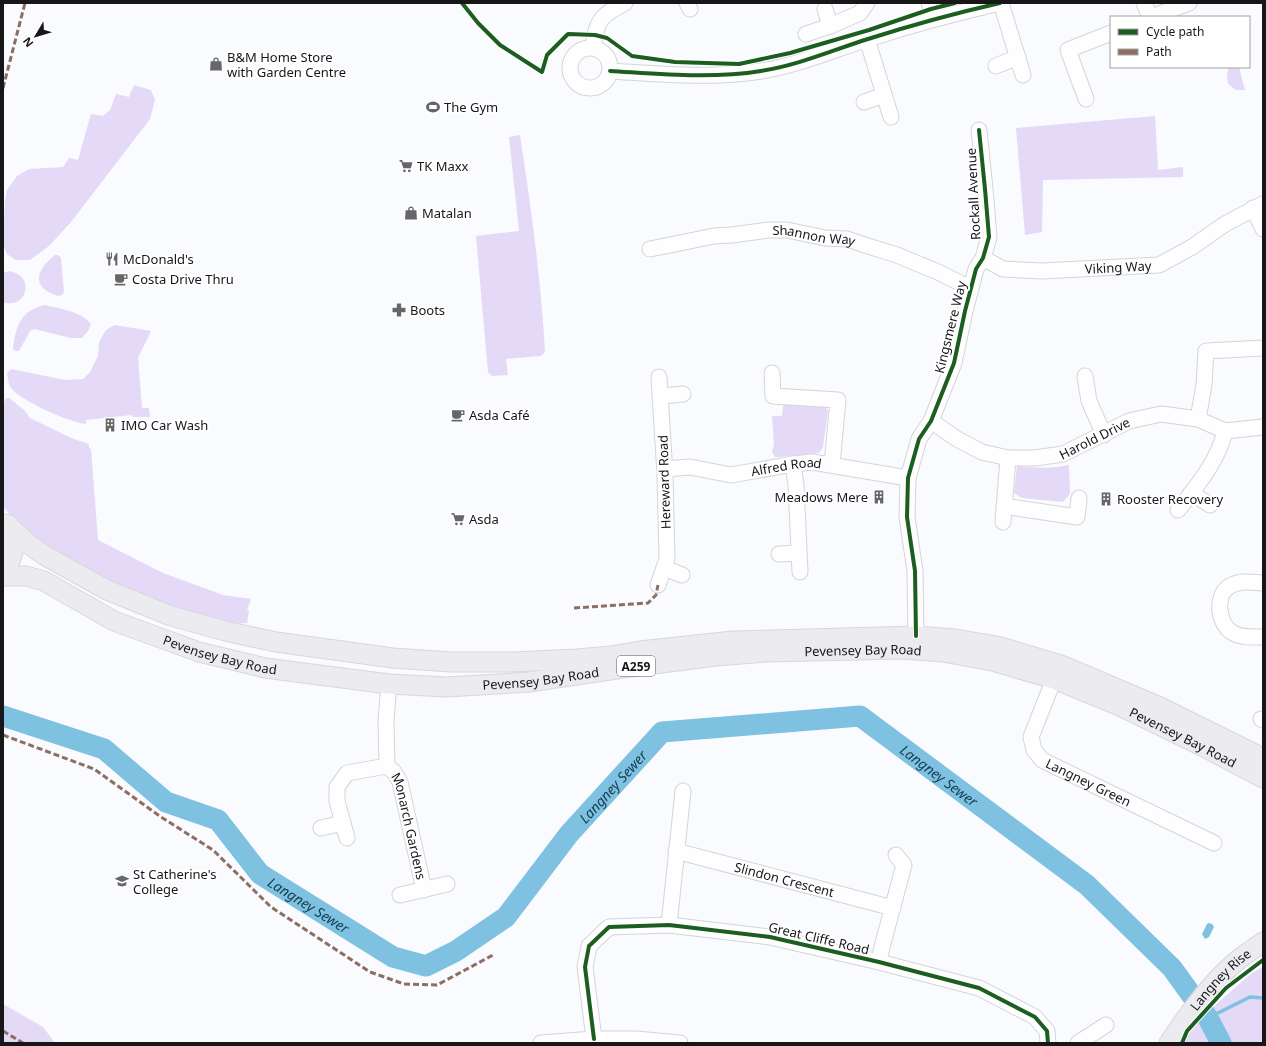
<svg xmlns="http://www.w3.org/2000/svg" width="1266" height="1046" font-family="'Noto Sans',sans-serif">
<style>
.green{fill:#e4d9f6}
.water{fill:#7ec1e1}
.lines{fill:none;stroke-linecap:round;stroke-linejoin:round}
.stream{stroke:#7ec1e1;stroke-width:3.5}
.river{stroke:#7ec1e1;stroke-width:21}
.minor-casing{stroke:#d4d5d8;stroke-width:17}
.major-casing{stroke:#d7d8da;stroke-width:21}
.minor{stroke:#fefeff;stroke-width:15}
.major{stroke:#ebebf0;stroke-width:19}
.quiet{stroke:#8d6e63;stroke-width:3;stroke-dasharray:6 3;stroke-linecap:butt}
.cycleway-casing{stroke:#fff;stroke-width:6}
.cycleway{stroke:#1b5e20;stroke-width:4}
.labels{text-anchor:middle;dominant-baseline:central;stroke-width:4;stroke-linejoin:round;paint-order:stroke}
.shield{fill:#fff;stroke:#5d5d5e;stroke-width:1}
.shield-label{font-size:12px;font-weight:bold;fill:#171719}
.poi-label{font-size:13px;fill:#171719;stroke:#fff;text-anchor:start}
.street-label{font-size:13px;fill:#171719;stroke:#fff}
.water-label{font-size:14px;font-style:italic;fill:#143d50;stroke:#fff}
</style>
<rect width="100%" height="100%" fill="#f9fbfe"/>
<g class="green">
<path d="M1229,67H1239L1245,90H1236L1228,84L1227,74Z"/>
<path d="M134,85L151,90L155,100L150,119L71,222L49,246L30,260H16L7,254L3,245L5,201L7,190L17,176L29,169L63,167L69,158L78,160L91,114L103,116L110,110L116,94L129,97Z"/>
<path d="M1155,116L1158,170L1183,167V177L1043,180L1042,232L1025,235L1016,128Z"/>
<path d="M519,135H520C531,207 541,279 545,352L541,356L506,359L508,375L492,376L488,372L476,236L519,231L509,137Z"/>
<path d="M55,255H58L61,258L64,292L62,295L58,296C53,294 46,291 43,288C32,276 46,262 55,255Z"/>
<path d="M9,271C36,275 27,310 3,302V273Z"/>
<path d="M45,305C60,309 81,311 91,324L88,331L82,338H71L34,329L30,331L19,351H15L13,348C16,326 21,310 45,305Z"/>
<path d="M115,325L151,331L138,358L142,408H149L150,417H133L132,415L86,420V424C69,422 21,401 11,388C8,384 8,377 7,373L11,369L65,380L83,379L90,372L98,356L99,342L106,330Z"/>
<path d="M9,398L24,410L30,418L71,438L89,444V448L91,449L98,540L163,573L223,595L251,599L247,610L249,611L247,623L228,624L137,596L67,560L26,531L3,507V410L5,399Z"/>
<path d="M788,402L824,406L828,410L823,447L819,453L779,457H775L772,452L774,444L772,416H782L783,406Z"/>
<path d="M1069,465L1070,494L1063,502L1022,498L1014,493L1017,466C1035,468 1051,469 1069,465Z"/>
<path d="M1263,967V1043H1185L1190,1030L1205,1014L1252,973Z"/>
<path d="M3,1004L43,1027L55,1043H3Z"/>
</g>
<path class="water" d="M1209,923L1212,924L1214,927L1209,937L1205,939L1202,934L1207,924Z"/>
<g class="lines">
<path class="stream" d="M1208,1018L1250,997L1263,998"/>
<path class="river" id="s1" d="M3,716L104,749L166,802L218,820L260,874L393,957L426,966L456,951L506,917L569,834L662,732L860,716L1087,885L1172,968L1208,1018L1221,1043"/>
<g class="minor-casing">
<g id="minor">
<path d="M687,3L690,9"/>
<path d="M929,3L934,19"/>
<path d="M1001,3L1023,75"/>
<path d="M1144,3L1150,17"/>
<path d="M825,9L830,26"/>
<path d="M1151,17L1189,3"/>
<path d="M806,34L830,26L860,13L867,3"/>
<path d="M867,39L891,117"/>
<circle cx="590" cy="68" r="20"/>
<path d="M593,48C597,19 600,16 625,3"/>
<path d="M996,66L1018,57"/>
<path d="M610,71C661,74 711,79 761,71C799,65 833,50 868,39C912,25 956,13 1000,3"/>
<path d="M1086,99L1068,50L1111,33"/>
<path d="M864,102L884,95"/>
<path d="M1253,208L1263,229"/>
<path id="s2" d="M650,249L714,236L732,235L768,230H787L825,238L847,239L868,246L897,255L938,272L970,288"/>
<path id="s3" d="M983,258L1003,269L1042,271L1159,265L1192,247L1225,224L1263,204"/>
<path d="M772,373L773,396L838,400L832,464"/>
<path d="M1085,376L1089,401L1104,435"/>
<path d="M661,396L683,394"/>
<path d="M1198,419L1204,385L1206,351L1263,348"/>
<path id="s4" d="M931,421L957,439L982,452L1008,458H1035L1063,454L1129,421L1161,414L1198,419L1225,431L1263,427"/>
<path d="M793,464L796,485L800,572"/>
<path id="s5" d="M665,469L690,467L731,475L793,464L812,462L908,478"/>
<path d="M1191,493L1210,505"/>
<path d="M1004,506L1077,517L1079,498"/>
<path d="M1178,510C1197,486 1218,461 1225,431"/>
<path d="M1003,522L1008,458"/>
<path d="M779,554L799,553"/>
<path d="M664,568L682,575"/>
<path d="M1263,583C1252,582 1240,580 1230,586C1214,595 1218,625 1233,633C1242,638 1253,637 1263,637"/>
<path d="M658,585L667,559L665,475L659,377"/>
<path d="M916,636L915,571L907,517L908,478L919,439L931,421L954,363L965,311L976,269L983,258L989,237L985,189L979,130"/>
<path id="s6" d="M1054,679L1031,737L1034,750L1042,760L1214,843"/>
<path id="s7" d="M389,684L386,721L387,766L394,772L400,782L424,890"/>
<path d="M1261,719L1263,720"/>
<path d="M321,828L343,823"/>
<path d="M347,838L337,801V787L347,773L387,766"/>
<path id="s8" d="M676,851L893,908"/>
<path d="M400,895L447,884"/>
<path d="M669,925L683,791"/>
<path d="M879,962L882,947L904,865L896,855"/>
<path d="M594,1039L585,967L589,946L609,927L669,925L770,937L879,962L979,988L1035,1017L1047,1031L1048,1043"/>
<path d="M541,1043L594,1039H636L680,1043"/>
<path d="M1078,1043L1106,1025"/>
</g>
</g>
<g class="major-casing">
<g id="major">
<path d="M10,527L27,543L44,555L107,590L171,616L225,631L276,642L393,658L451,662H513L577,659L611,656L640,651L733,641L916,636L955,639L997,646L1061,665L1160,707L1263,758"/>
<path d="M3,571C15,559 17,539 8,524"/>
<path id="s9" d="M3,576H26L44,581L114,621L199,652L265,668L389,684L447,687L529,682L630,667L716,656L766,652L901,649L943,652L992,661L1054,679L1120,706L1202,746L1263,778"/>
<path id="s10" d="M1169,1043C1188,1014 1211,982 1238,960C1246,953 1255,948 1263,942"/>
</g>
</g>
<use href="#minor" class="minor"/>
<use href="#major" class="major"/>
<g class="quiet">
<path d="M3,88L25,3"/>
<path d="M574,608L648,603L656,595L658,585"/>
<path d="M3,735L94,769L161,817L213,850L271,907L370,972L404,984L437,985L493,955"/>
<path d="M3,1031L23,1043"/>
</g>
<g class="cycleway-casing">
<g id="cycleway">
<path d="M462,3L478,23L500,45L542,72L547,55L568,34L595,35L607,38L632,56L675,62L739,64L790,53L869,30L931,9L955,3"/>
<path d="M610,71C661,74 711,79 761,71C799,65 833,50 868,39C912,25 956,13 1000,3"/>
<path d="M916,636L915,571L907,517L908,478L919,439L931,421L954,363L965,311L976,269L983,258L989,237L985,189L979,130"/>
<path d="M594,1039L585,967L589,946L609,927L669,925L770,937L879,962L979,988L1035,1017L1047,1031L1048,1043"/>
<path d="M1182,1043L1187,1031L1226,988L1263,960"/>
</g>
</g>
<use href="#cycleway" class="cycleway"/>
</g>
<defs>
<g id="shop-bare" transform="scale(1.08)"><path d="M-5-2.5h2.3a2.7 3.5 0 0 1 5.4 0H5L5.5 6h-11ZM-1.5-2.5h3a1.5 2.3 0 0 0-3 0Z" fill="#666769" stroke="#fff" stroke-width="2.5" paint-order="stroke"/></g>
<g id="stadium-bare" transform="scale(1.08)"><path d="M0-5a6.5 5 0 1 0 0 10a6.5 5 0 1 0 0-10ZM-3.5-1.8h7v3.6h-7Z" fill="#666769" stroke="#fff" stroke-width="2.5" paint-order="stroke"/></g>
<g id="supermarket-bare" transform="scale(1.08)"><path d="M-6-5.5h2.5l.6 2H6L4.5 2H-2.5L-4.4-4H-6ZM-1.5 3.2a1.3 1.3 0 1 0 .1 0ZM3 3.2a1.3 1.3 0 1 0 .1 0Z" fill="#666769" stroke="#fff" stroke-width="2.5" paint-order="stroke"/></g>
<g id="restaurant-bare" transform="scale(1.08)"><path d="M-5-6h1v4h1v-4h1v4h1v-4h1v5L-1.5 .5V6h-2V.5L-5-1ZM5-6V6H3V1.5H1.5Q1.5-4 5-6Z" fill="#666769" stroke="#fff" stroke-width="2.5" paint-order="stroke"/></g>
<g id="cafe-bare" transform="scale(1.08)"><path d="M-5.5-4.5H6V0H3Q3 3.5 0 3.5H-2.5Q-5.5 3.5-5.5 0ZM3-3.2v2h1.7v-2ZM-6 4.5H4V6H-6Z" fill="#666769" stroke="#fff" stroke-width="2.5" paint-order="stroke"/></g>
<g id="pharmacy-bare" transform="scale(1.08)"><path d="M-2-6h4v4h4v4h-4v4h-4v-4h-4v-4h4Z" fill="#666769" stroke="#fff" stroke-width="2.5" paint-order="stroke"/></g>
<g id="building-bare" transform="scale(1.08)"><path d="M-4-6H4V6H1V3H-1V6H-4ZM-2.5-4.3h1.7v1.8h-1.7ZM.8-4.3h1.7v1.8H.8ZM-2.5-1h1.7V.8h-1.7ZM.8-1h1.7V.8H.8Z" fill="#666769" stroke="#fff" stroke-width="2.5" paint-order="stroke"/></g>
<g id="school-bare" transform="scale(1.08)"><path d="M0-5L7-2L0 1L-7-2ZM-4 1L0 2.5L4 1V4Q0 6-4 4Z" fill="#666769" stroke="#fff" stroke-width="2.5" paint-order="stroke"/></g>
</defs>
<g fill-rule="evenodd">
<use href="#shop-bare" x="216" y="64"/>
<use href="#stadium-bare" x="433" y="107"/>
<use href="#supermarket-bare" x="406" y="166"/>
<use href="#shop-bare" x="411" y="213"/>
<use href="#restaurant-bare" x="112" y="259"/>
<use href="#cafe-bare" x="121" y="279"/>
<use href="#pharmacy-bare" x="399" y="310"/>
<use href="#cafe-bare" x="458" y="415"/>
<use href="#building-bare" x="110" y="425"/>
<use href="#building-bare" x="879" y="497"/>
<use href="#building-bare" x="1106" y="499"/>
<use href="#supermarket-bare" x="458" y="519"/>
<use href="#school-bare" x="122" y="881"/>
</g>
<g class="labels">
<rect class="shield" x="617" y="656" width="38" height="20" rx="3"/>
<g class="shield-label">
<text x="636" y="666">A259</text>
</g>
<g class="poi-label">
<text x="227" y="57">B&amp;M Home Store<tspan x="227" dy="15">with Garden Centre</tspan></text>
<text x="444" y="107">The Gym</text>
<text x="417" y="166">TK Maxx</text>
<text x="422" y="213">Matalan</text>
<text x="123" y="259">McDonald's</text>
<text x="132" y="279">Costa Drive Thru</text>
<text x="410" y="310">Boots</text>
<text x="469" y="415">Asda Café</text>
<text x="121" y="425">IMO Car Wash</text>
<text x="868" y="497" text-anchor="end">Meadows Mere</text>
<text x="1117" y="499">Rooster Recovery</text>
<text x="469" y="519">Asda</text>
<text x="133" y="874">St Catherine's<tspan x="133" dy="15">College</tspan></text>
</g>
<g class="street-label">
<text transform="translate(973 194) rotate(-93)">Rockall Avenue</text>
<text stroke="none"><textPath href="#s2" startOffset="166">Shannon Way</textPath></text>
<text stroke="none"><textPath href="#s3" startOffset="138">Viking Way</textPath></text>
<text transform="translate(950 327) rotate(-76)">Kingsmere Way</text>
<text stroke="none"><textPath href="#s4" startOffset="177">Harold Drive</textPath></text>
<text stroke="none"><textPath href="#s5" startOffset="123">Alfred Road</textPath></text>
<text transform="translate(664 482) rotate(-92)">Hereward Road</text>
<text stroke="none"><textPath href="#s9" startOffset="882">Pevensey Bay Road</textPath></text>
<text stroke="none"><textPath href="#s9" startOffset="234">Pevensey Bay Road</textPath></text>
<text stroke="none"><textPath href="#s9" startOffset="558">Pevensey Bay Road</textPath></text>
<text stroke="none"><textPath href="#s9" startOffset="1218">Pevensey Bay Road</textPath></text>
<text stroke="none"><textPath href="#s6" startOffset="140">Langney Green</textPath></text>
<text stroke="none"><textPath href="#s7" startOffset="148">Monarch Gardens</textPath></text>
<text stroke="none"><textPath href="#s8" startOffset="112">Slindon Crescent</textPath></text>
<text transform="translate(819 938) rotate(13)">Great Cliffe Road</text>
<text stroke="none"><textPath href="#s10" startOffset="82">Langney Rise</textPath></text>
</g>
<g class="water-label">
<text stroke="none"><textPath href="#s1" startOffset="1136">Langney Sewer</textPath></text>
<text stroke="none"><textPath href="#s1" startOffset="765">Langney Sewer</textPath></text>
<text stroke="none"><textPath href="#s1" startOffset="369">Langney Sewer</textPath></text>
</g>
</g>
<rect width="1266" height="1046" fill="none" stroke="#171719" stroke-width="8"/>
<rect x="1110" y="16" width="140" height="52" fill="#ffffff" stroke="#a2a2a3"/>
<rect x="1118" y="29" width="20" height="6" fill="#1b5e20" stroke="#a2a2a3"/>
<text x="1146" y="36" font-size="12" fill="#171719">Cycle path</text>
<rect x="1118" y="49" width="20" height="6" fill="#8d6e63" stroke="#a2a2a3"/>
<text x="1146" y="56" font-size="12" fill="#171719">Path</text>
<g transform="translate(36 36) rotate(232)" stroke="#ffffff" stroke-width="3" paint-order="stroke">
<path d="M0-3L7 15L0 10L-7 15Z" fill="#171719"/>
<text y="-6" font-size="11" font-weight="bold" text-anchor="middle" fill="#171719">N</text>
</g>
</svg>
